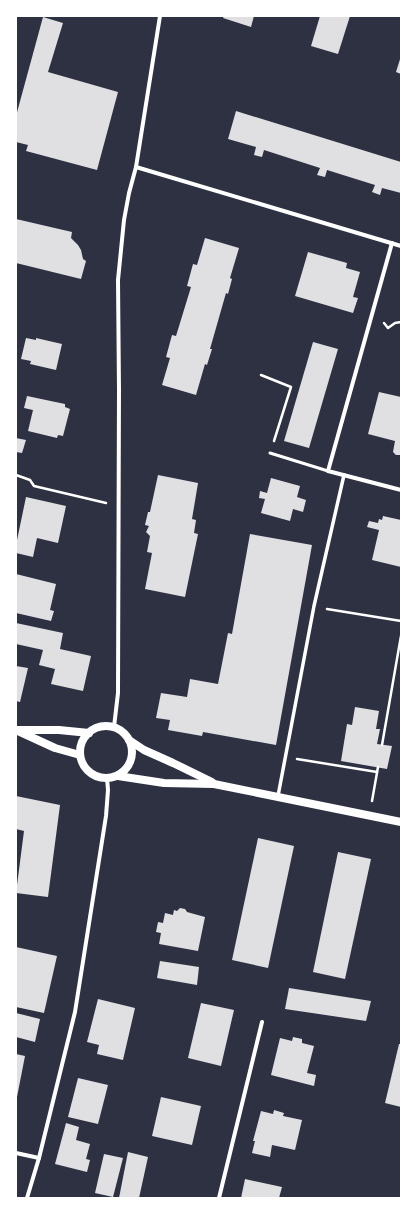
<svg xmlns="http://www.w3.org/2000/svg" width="417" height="1214" font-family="'Work Sans',sans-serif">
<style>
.building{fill:#e0e0e3}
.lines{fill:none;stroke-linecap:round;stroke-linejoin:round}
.path{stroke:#fff;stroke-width:2.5}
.service{stroke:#fff;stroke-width:3}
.pedestrian{stroke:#fff;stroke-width:3.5}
.minor{stroke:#fff;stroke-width:4}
.secondary{stroke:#fff;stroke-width:8}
</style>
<rect width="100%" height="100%" fill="#2d3142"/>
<g class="building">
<path d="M224,16H254L251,27L223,18Z"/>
<path d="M320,16H350L338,54L311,46Z"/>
<path d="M43,17L63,23L48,72L118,92L97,170L26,151L28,145L16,142V116Z"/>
<path d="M401,56V74L396,72Z"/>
<path d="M236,111L401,162V193L382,188L380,195L372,192L375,185L327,170L325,177L317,175L320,168L264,150L262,157L254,155L256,147L228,139Z"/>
<path d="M16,219L72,232L71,238L78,245L81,250L83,259L86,261L81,279L16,263Z"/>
<path d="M205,238L239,248L230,278L232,279L228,294L226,293L210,349H212L207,365L205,364L196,395L162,385L170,358L166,357L172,335L176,336L191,287L187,286L193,264L197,265Z"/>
<path d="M308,252L347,263L346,268L360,272L353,297L358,298L353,313L295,296Z"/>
<path d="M26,338L36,340V338L62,344L56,370L30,364L31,361L21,359Z"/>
<path d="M313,342L338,349L309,448L284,441Z"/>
<path d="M379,392L401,397V455H396L393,452L395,441L368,434Z"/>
<path d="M27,396L65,404V407L70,409L63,436L58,435L57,438L28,431L33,410L24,408Z"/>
<path d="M16,438L26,440L22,453L16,452Z"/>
<path d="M158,475L198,483L192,519L196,520L194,533L198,534L185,597L145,589L152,553L147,552L150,536L146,532L149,526L145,525L148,512H150Z"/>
<path d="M271,478L300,486L297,497L306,500L303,512L293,509L290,521L261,513L265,499L259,498L260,491L267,493Z"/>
<path d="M26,497L66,506L58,543L37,538L33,557L16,553V545Z"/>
<path d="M383,516L401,520V567L372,560L379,530L367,527L369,521L378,523L379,519L382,520Z"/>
<path d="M250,534L312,545L276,745L203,732L202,736L168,730L170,720L156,718L161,693L187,697L190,679L218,684L228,633L232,634Z"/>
<path d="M16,574L56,584L50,610L54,611L51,621L16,613Z"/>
<path d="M16,623L63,633L60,649L91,656L83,691L51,684L55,669L39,665L43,650L16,644Z"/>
<path d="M16,666L28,668L20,702L16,701Z"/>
<path d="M355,707L379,711L376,729H380L377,744L392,746L387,769L341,761L347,724L352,725Z"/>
<path d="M16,796L60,805L48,897L16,893L24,831L16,829Z"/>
<path d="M258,838L294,846L268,968L232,960Z"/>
<path d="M338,852L371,859L345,979L313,972Z"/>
<path d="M180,908L185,909L187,912L205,917L198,951L159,944L161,933L156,932L158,922L163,923L165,913L173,915L174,910L177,911Z"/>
<path d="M16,947L57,956L44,1013L16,1007Z"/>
<path d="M160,961L199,967L197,985L157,978Z"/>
<path d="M289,988L371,1001L366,1021L285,1009Z"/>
<path d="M98,999L135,1008L123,1060L97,1054L99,1045L87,1042Z"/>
<path d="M201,1003L234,1010L221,1066L188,1058Z"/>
<path d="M16,1013L40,1019L35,1042L16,1037Z"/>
<path d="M293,1037L302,1039V1043L314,1046L307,1073L316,1075L314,1086L271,1075L280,1038L292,1041Z"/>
<path d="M399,1044H401V1107L385,1103Z"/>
<path d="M16,1054L25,1056L17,1097H16Z"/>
<path d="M78,1078L108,1085L98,1124L68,1117Z"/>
<path d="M161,1097L201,1106L192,1145L152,1136Z"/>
<path d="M274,1110L284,1113L283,1116L302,1120L295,1150L272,1145L270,1157L252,1153L255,1141H253L261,1111L273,1114Z"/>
<path d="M66,1123L79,1127L76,1140L90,1144L86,1159L90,1160L87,1172L55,1164Z"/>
<path d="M128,1152L148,1157L139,1198H119Z"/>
<path d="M104,1154L123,1158L113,1197L95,1193Z"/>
<path d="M245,1179L282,1187L279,1198H241Z"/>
</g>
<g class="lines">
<g class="path">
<path d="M384,323L388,328L395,323L401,322"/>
<path d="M261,375L291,387L274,441"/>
<path d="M16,475L30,480L34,486L106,503"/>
<path d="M327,609L401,621"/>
<path d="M382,745L401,636"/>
<path d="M297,759L377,772"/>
<path d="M372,801L378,767"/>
</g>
<path class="service" d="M270,453L328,471"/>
<path class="pedestrian" d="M278,796L314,606L344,475"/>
<g class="minor">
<path d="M136,167L401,246"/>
<path d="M392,243L328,471L401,490"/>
<path d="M114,727L118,693L119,390L118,280L124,220L129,193L136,167L160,16"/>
<path d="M16,1153L39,1158"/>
<path d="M27,1198L39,1158L75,1012L106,816L108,790L107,778"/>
<path d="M219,1198L262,1022"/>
</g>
<g class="secondary">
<circle cx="106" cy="752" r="26"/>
<path d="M16,730H59L89,733"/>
<path d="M18,731L55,748L80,755"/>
<path d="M129,740L144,750L173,763L212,782"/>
<path d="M118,776L164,783L214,784L401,822"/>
</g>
</g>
<rect width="417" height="1214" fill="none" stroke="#ffffff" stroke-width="34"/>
</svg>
